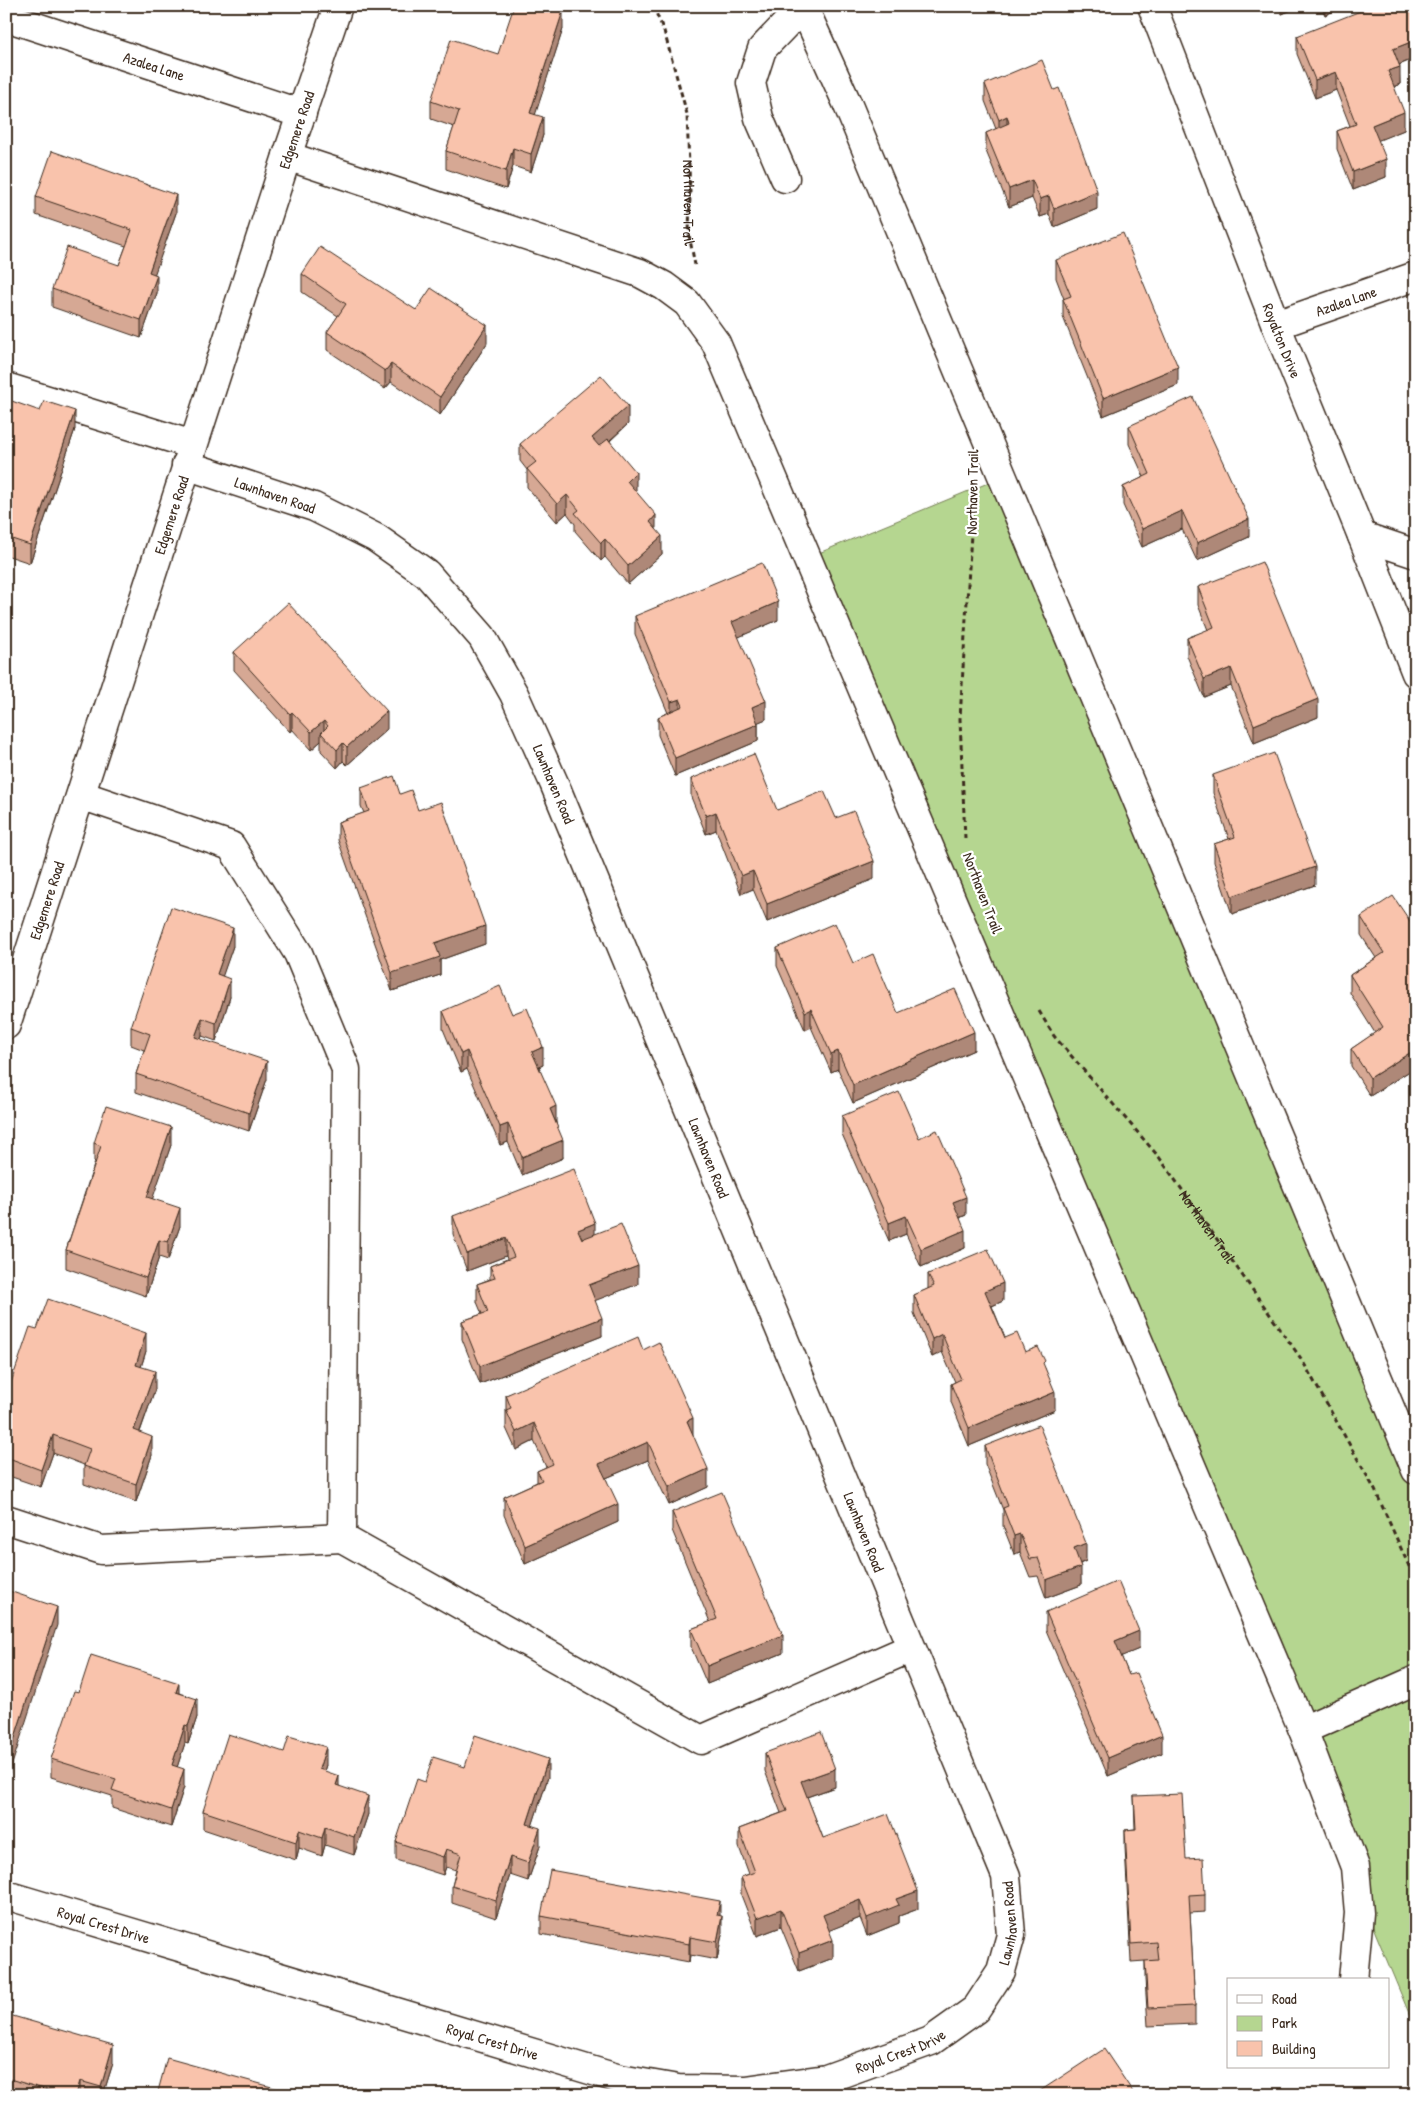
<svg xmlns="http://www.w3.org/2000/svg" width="1422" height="2101" font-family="'Patrick Hand',sans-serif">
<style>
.green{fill:#b5d690;stroke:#788057}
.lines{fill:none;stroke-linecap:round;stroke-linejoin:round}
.minor-casing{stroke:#3b2a1e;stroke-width:31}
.path{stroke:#3b2a1e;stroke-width:3;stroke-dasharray:5 4;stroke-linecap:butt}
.minor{stroke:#fff;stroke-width:28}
.wall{fill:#d6a894;stroke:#3b2a1e}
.shaded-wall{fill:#ae8878;stroke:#3b2a1e}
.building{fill:#f9c3ac;stroke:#3b2a1e}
.labels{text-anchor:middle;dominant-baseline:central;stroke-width:4.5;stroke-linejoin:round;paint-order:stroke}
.street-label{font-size:15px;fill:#3b2a1e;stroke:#fff}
</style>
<rect width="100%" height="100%" fill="#fff"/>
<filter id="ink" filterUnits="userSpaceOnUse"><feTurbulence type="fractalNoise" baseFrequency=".02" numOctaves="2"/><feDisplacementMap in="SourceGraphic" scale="10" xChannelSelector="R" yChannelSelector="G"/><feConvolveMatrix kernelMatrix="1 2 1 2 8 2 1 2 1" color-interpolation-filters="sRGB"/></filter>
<g filter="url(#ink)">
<path class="green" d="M1012,473L1416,1440V2030L802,560Z"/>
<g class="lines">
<g class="minor-casing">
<g id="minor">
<path d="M803,6L847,103L1416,1470"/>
<path id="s3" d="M1152,6L1276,325L1362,536L1416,673"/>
<path id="s4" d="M6,17L302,114"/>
<path d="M287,156L640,273L664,286L687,303L716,343L1303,1730L1355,1867L1359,1913L1353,1980"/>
<path d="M785,178L759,118L751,83L762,49L787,23L805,11"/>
<path id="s5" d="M1276,325L1416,276"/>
<path d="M6,387L193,445"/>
<path d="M1362,536L1416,554"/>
<path id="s6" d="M6,1025L287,156L338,6"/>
<path d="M6,1519L101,1550L342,1538L346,1069L298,953L231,846L81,795"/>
<path d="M342,1538L701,1740L911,1648"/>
<path d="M1303,1730L1416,1680"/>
<path id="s7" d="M6,1895L620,2079L678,2089L746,2090L826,2079L931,2041L976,2009L1001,1971L1011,1935L1006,1876L554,783L514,694L482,637L427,574L376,538L314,507L186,465"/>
</g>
</g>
<g class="path">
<path id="s1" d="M653,6L664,31L687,114L690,193L689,235L695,265"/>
<path d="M965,839L960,719L973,500"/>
<path id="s2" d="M1039,1011L1054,1036L1159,1157L1302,1360L1375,1490L1416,1582"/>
</g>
<use href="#minor" class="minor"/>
</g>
<g class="wall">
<path d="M1279,6H1301L1282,14Z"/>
<path d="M1321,6H1345L1325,15Z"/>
<path d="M1416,6V58L1399,65L1400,84L1394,87L1404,130L1378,140L1386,177L1353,190L1337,149V131L1350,126L1336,90L1315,98L1297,54V36Z"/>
<path d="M563,29L535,114L543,135L531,172L513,166L506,189L446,169V151L454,127L431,119V101L498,54Z"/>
<path d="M985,84L1097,209L1054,227L1049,214L1040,217L1032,198L1009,207L986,151V133L996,129L985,101Z"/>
<path d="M36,197L176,213L154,274L157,293L141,338L52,307V289L119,265L126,246L36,215Z"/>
<path d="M1056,260L1178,385L1103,416L1063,317V299H1064L1056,278Z"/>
<path d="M302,274L416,310L487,343L440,415L391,382L385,389L327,350V332L338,316L302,292Z"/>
<path d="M6,399L75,429L30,563L6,555Z"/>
<path d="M628,424L610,441L636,490L635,491L656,529L662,554L628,584L605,557L601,561L575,531V524L567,513L557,522L527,487V470L520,461V444Z"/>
<path d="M1129,426L1249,537L1197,561L1182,529L1142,547L1123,505V487L1144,477L1129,444Z"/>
<path d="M1198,587L1318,717L1254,743L1231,686L1204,697L1187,656V638L1208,630L1198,605Z"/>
<path d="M635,616L778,620L738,637L766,719L758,722V741L675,776L658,735V717L668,713L635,634Z"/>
<path d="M234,652L387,729L347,765L343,761L337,768L321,751V741L311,750L292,729L290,732L234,670Z"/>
<path d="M1213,775L1315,885L1232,914L1214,862V844L1229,839L1213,793Z"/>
<path d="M691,779L777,810L836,818L874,879L767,922L753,889L741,894L716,830L706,834L691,797Z"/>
<path d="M361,788L400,794L418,810L485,944L440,960V975L392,991L338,840V822L364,813L361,806Z"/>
<path d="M1361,917L1416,930V1067L1370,1096L1351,1066V1049L1375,1033L1350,993V975L1376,958L1361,935Z"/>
<path d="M233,946L222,976L230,997L216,1041L202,1036L201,1039L267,1079L249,1131L136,1092V1074L144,1050L131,1045V1027Z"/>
<path d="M777,948L853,963L898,1013L974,1050L853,1103L838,1069L831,1072L811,1027L805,1030L777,966Z"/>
<path d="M443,1011L512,1014L543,1065L539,1067L556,1123L563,1158L522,1175L508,1142L500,1145L467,1069L461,1072L443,1029Z"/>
<path d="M842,1116L919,1138L966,1215L960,1218L965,1248L921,1267L906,1234L889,1241L842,1134Z"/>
<path d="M94,1143L171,1145L152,1198L180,1226L168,1260L159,1257L146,1296L66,1268V1250L95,1162L94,1161Z"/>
<path d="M453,1216L595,1234L638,1284L595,1300L602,1336L480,1384L462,1339V1321L482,1314L477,1302V1284L490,1279V1266L507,1259L506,1256L467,1271L453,1234Z"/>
<path d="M1416,1264V1289L1412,1286V1268Z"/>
<path d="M928,1274L1003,1301L992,1306L1005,1338L1025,1352L1045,1368L1055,1410L969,1446L951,1402V1384L955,1382L942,1352L932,1357L914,1313V1295L928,1289Z"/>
<path d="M37,1329L146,1351L141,1367L155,1389L140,1432L152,1455L136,1502L84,1484V1465L53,1453L41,1487L6,1475V1397Z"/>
<path d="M643,1350L693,1436L708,1487L669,1505L648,1460L606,1478L618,1522L525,1564L504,1515V1497L537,1482V1471L546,1467L534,1441L516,1450L506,1428V1395Z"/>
<path d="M985,1446L1086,1561L1080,1564L1081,1585L1046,1598L1038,1576L1030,1577L1020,1552L1014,1554L1003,1526V1510L985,1464Z"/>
<path d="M672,1512L783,1653L707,1684L691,1647V1629L710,1622L672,1530Z"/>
<path d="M1046,1612L1139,1649L1121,1656L1162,1753L1108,1776L1046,1630Z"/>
<path d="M79,1692L179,1693L197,1717L188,1744L185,1743L177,1767L184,1787L171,1827L112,1808V1796L51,1777V1759Z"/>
<path d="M765,1753L835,1787L807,1797L823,1838L918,1909L899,1916V1923L867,1936L860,1918L829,1930L833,1958L799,1971L781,1927L757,1936L741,1895V1877L749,1874L739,1847V1829L781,1813L765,1771Z"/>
<path d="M326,1765L324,1771L368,1814L354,1855L325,1845L322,1856L299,1848L296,1860L203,1829V1811Z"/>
<path d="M465,1767L548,1777L532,1826L540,1846L528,1881L510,1875L496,1918L452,1903V1886L456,1870L446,1867L443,1875L396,1860V1842L425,1782Z"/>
<path d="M1134,1796L1186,1859L1205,1894V1912L1190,1913L1195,2006V2024L1148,2026L1145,1979V1961L1131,1962L1125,1847V1830L1135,1829Z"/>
<path d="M541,1916L722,1934L717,1960L690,1955L689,1962L541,1934Z"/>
<path d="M6,2014L113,2063L103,2095H6Z"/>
</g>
<g class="shaded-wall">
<path d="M1282,6H1301L1282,14Z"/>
<path d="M1325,6H1345L1325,15Z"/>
<path d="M563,11V29L530,131V113Z"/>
<path d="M1416,40V58L1393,67V49Z"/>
<path d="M1400,67V84L1388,89V71Z"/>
<path d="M1336,72V90L1315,98V80Z"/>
<path d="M1404,112V130L1372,143V125Z"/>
<path d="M1007,116V134L999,137V120Z"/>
<path d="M543,117V135L531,172V154Z"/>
<path d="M513,148V166L506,189V171Z"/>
<path d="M1386,159V177L1353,190V172Z"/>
<path d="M1032,180V198L1009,207V189Z"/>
<path d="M1097,191V209L1054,227V209Z"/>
<path d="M176,195V213L149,290V272Z"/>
<path d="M1049,196V214L1040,217V199Z"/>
<path d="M157,275V293L141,338V320Z"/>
<path d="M487,325V343L440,415V397Z"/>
<path d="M391,364V382L385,389V371Z"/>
<path d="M1178,367V385L1103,416V398Z"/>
<path d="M628,406V424L592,456V438Z"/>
<path d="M75,411V429L30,563V545Z"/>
<path d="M636,472V490L627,499V481Z"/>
<path d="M567,495V513L557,522V504Z"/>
<path d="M1182,511V529L1142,547V529Z"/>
<path d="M656,515V533L650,522Z"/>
<path d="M1249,519V537L1197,561V543Z"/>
<path d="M662,536V554L628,584V566Z"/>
<path d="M605,539V557L601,561V543Z"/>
<path d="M9,572V590L6,599V581Z"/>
<path d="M778,602V620L732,640V622Z"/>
<path d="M1231,668V686L1204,697V679Z"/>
<path d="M680,699V717L671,720V702Z"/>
<path d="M1318,699V717L1254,743V725Z"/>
<path d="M766,701V719L752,725V707Z"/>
<path d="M387,711V729L347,765V747Z"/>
<path d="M292,712V729L290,732V714Z"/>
<path d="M324,721V736L321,733V741L311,750V732Z"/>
<path d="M758,724V741L675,776V758Z"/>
<path d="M343,743V761L337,768V750Z"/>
<path d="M716,812V830L706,834V816Z"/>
<path d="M874,861V879L767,922V904Z"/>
<path d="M1315,867V885L1232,914V896Z"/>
<path d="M753,871V889L741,894V876Z"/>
<path d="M485,926V944L440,960V975L392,991V973L435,943Z"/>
<path d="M233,928V946L217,992V974Z"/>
<path d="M230,979V997L216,1041V1023Z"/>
<path d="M811,1009V1027L805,1030V1012Z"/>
<path d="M202,1018V1036L195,1055V1037Z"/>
<path d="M974,1032V1050L853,1103V1085Z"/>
<path d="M543,1047V1065L532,1070V1052Z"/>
<path d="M1416,1049V1067L1370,1096V1078Z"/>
<path d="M467,1051V1069L461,1072V1054Z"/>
<path d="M838,1051V1069L831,1072V1054Z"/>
<path d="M267,1061V1079L249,1131V1113Z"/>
<path d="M556,1106V1124L550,1109Z"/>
<path d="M508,1124V1142L500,1145V1127Z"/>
<path d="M171,1127V1145L147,1215V1197Z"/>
<path d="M563,1140V1158L522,1175V1157Z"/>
<path d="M966,1197V1215L953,1220V1202Z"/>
<path d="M180,1208V1226L168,1260V1242Z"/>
<path d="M906,1216V1234L889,1241V1223Z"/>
<path d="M595,1223V1241L578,1248V1230Z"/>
<path d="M965,1230V1248L921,1267V1249Z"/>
<path d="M506,1238V1256L467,1271V1254Z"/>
<path d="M159,1240V1257L146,1296V1278Z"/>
<path d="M638,1266V1284L589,1303V1285Z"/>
<path d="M1003,1283V1301L985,1309V1291Z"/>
<path d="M602,1318V1336L480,1384V1366Z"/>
<path d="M146,1333V1351L136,1383V1365Z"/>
<path d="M942,1334V1352L932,1357V1339Z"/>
<path d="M155,1371V1389L134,1448V1430Z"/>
<path d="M1055,1392V1410L969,1446V1428Z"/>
<path d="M693,1418V1436L687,1421Z"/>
<path d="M534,1423V1441L516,1450V1432Z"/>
<path d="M53,1435V1453L41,1487V1470Z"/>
<path d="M152,1437V1455L136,1502V1484Z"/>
<path d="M648,1442V1460L599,1481V1464Z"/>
<path d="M708,1469V1487L669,1505V1487Z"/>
<path d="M618,1504V1522L525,1564V1546Z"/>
<path d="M1020,1534V1552L1014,1554V1536Z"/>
<path d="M1086,1543V1561L1074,1566V1548Z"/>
<path d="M1081,1567V1585L1046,1598V1580Z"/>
<path d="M57,1607V1625L6,1783V1765Z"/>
<path d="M1139,1631V1649L1115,1659V1641Z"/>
<path d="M783,1635V1653L707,1684V1666Z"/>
<path d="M179,1683V1701L176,1692Z"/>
<path d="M197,1699V1717L188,1744V1726Z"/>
<path d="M185,1725V1743L172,1783V1765Z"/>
<path d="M1162,1735V1753L1108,1776V1758Z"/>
<path d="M326,1747V1765L319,1787V1769Z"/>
<path d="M548,1759V1777L527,1842V1824Z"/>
<path d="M184,1769V1787L171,1827V1810Z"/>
<path d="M835,1769V1787L801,1799V1781Z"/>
<path d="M339,1776V1794L336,1785Z"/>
<path d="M368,1796V1814L354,1855V1837Z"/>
<path d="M325,1827V1845L322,1856V1838Z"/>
<path d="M540,1828V1846L528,1881V1863Z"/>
<path d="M299,1830V1848L296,1860V1842Z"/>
<path d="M446,1849V1867L443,1875V1857Z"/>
<path d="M510,1857V1875L496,1918V1900Z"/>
<path d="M918,1891V1909L899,1916V1923L867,1936V1918L896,1899Z"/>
<path d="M860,1900V1918L823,1933V1915Z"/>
<path d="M720,1901V1919L717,1915Z"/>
<path d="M781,1909V1927L757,1936V1918Z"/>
<path d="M722,1916V1934L717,1960V1942Z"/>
<path d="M690,1937V1955L689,1962V1944Z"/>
<path d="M833,1940V1958L799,1971V1953Z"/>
<path d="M113,2045V2063L103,2095H101V2087Z"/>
<path d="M80,2081V2095H76Z"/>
</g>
<g class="building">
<path d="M514,6H548L563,11L530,113L543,117L531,154L513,148L506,171L446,151L459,111L431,101L451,39L498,54Z"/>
<path d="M1373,6H1416V40L1393,49L1400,67L1388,71L1404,112L1372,125L1386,159L1353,172L1337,131L1356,124L1336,72L1315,80L1297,36Z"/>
<path d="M1042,60L1054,90L1059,88L1097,191L1054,209L1049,196L1040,199L1032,180L1009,189L986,133L1009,123L1007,116L999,120L985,84Z"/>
<path d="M52,151L176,195L149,272L157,275L141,320L52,289L67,247L119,265L132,230L36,197Z"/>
<path d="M1123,233L1178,367L1103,398L1063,299L1071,296L1056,260Z"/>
<path d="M320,247L416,310L431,288L487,325L440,397L391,364L385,371L327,332L346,304L302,274Z"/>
<path d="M601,375L628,406L592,438L599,446L608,439L636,472L627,481L656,515L650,522L662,536L628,566L605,539L601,543L575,513L579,510L567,495L557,504L527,469L536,462L520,444Z"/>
<path d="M1193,397L1249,519L1197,543L1182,511L1142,529L1123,487L1150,474L1129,426Z"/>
<path d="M6,399L40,411L44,401L75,411L30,545L6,537Z"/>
<path d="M1262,562L1318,699L1254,725L1231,668L1204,679L1187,638L1214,627L1198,587Z"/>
<path d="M762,563L778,602L732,622L766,701L752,707L758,724L675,758L658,717L683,706L680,699L671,702L635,616Z"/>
<path d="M6,571L9,572L6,581Z"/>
<path d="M288,603L387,711L347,747L343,743L337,750L321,733L328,726L324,721L311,732L292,712L290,714L234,652Z"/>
<path d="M1274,753L1315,867L1232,896L1214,844L1235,837L1213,775Z"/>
<path d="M754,754L777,810L824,791L836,818L854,811L874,861L767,904L753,871L741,876L716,812L706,816L691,779Z"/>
<path d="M394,776L400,794L411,790L418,810L441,802L485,926L435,943L440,957L392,973L338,822L369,811L361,788Z"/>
<path d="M1393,896L1416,930V1049L1370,1078L1351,1049L1383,1027L1350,975L1384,953L1361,917Z"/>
<path d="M171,907L233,928L217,974L230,979L216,1023L202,1018L195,1037L267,1061L249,1113L136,1074L150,1034L131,1027Z"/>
<path d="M835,923L853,963L873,954L898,1013L955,989L974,1032L853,1085L838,1051L831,1054L811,1009L805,1012L777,948Z"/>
<path d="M500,986L512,1014L527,1008L543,1047L532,1052L556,1106L550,1109L563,1140L522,1157L508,1124L500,1127L467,1051L461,1054L443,1011Z"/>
<path d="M899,1092L919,1138L937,1130L966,1197L953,1202L965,1230L921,1249L906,1216L889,1223L842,1116Z"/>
<path d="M106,1106L171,1127L147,1197L180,1208L168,1242L159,1240L146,1278L66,1250L101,1146L94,1143Z"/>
<path d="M574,1169L595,1223L578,1230L582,1239L621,1224L638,1266L589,1285L602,1318L480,1366L462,1321L488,1312L477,1284L495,1278L490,1266L514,1257L506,1238L467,1254L453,1216Z"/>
<path d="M988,1249L1003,1283L985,1291L1005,1338L1017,1333L1025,1352L1038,1347L1045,1361L1043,1363L1055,1392L969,1428L951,1384L961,1379L942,1334L932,1339L914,1295L934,1286L928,1274Z"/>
<path d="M1416,1264V1271L1412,1268Z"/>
<path d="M48,1299L146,1333L136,1365L155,1371L134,1430L152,1437L136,1484L84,1466L90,1449L53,1435L41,1470L6,1457V1397L30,1327L37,1329Z"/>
<path d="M638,1337L643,1350L659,1342L693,1418L687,1421L708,1469L669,1487L648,1442L599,1464L618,1504L525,1546L504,1497L542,1480L537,1471L553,1464L534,1423L516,1432L506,1410L511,1408L506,1395Z"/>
<path d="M1039,1425L1086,1543L1074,1548L1081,1567L1046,1580L1038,1558L1030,1559L1020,1534L1014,1536L1003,1508L1008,1506L985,1446Z"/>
<path d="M722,1492L783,1635L707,1666L691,1629L717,1619L672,1512Z"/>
<path d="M1118,1581L1139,1631L1115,1641L1129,1675L1136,1673L1162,1735L1108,1758L1046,1612Z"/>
<path d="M6,1590L57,1607L6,1765Z"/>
<path d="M91,1655L179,1683L176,1692L197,1699L188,1726L185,1725L172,1765L184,1769L171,1810L112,1790L116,1779L51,1759L74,1691L79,1692Z"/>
<path d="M821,1732L835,1769L801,1781L823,1838L888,1814L918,1891L896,1899L899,1905L867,1918L860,1900L823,1915L833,1940L799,1953L781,1909L757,1918L741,1877L755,1872L739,1829L787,1811L765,1753Z"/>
<path d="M228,1734L284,1752L289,1736L326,1747L319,1769L339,1776L336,1785L368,1796L354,1837L325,1827L322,1838L299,1830L296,1842L203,1811Z"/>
<path d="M475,1735L548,1759L527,1824L540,1828L528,1863L510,1857L496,1900L452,1886L461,1854L446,1849L443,1857L396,1842L417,1779L425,1782L433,1757L465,1767Z"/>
<path d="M1182,1794L1186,1859L1203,1858L1205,1894L1189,1895L1195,2006L1148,2008L1145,1961L1158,1960L1156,1942L1131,1944L1125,1830L1136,1829L1134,1796Z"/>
<path d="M550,1870L720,1901L717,1915L722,1916L717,1942L690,1937L689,1944L541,1916Z"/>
<path d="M6,2014L113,2045L101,2087L80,2081L76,2095H65L6,2078Z"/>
<path d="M1104,2049L1135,2095H1034Z"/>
<path d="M167,2058L297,2094V2095H157Z"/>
</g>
</g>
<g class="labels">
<g class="street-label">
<text stroke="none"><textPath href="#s4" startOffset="156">Azalea Lane</textPath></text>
<text stroke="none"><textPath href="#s6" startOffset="941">Edgemere Road</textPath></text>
<text stroke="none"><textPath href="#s1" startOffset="202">Northaven Trail</textPath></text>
<text stroke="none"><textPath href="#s5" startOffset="74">Azalea Lane</textPath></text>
<text stroke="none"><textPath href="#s3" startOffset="359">Royalton Drive</textPath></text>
<text transform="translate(972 492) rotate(-89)">Northaven Trail</text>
<text transform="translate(275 495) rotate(19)">Lawnhaven Road</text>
<text stroke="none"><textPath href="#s6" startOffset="536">Edgemere Road</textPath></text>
<text transform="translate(554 784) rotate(67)">Lawnhaven Road</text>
<text transform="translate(983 893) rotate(69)">Northaven Trail</text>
<text stroke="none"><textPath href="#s6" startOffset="131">Edgemere Road</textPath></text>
<text transform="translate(709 1158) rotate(68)">Lawnhaven Road</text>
<text stroke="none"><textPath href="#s2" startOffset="274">Northaven Trail</textPath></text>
<text transform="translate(864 1532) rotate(68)">Lawnhaven Road</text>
<text stroke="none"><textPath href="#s7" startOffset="1110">Lawnhaven Road</textPath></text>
<text stroke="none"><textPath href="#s7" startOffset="102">Royal Crest Drive</textPath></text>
<text stroke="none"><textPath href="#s7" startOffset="508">Royal Crest Drive</textPath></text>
<text stroke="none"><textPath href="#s7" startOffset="928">Royal Crest Drive</textPath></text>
</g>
</g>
<rect width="1422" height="2101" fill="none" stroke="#fff" stroke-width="25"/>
<rect x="12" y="12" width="1397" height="2076" fill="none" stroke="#3b2a1e" stroke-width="2" filter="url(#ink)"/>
<rect x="1227" y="1978" width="162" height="90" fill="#ffffff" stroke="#b1aaa5"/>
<rect x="1237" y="1995" width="25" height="8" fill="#ffffff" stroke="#b1aaa5"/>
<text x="1272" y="2004" font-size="15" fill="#3b2a1e">Road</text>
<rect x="1237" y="2016" width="25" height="15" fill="#b5d690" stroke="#b1aaa5"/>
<text x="1272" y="2028" font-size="15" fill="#3b2a1e">Park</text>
<rect x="1237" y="2041" width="25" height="15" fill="#f9c3ac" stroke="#b1aaa5"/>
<text x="1272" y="2054" font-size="15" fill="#3b2a1e">Building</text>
</svg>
